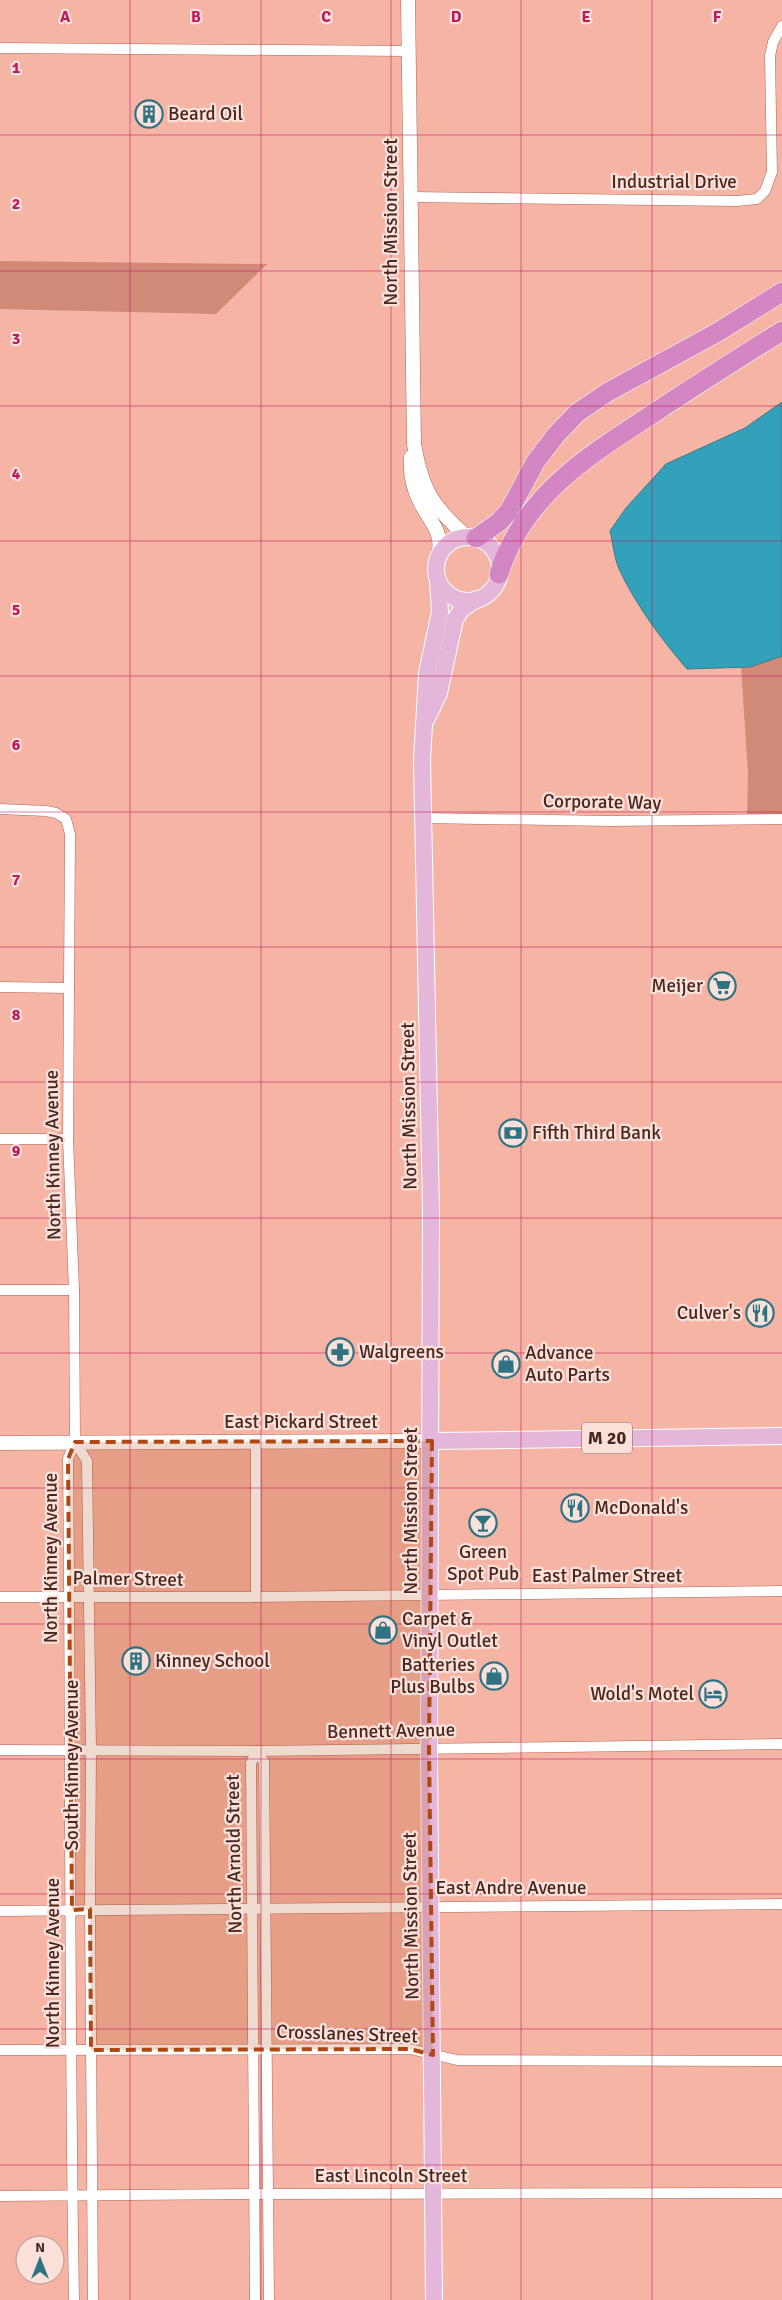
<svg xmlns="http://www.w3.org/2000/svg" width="782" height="2300" font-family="Signika,sans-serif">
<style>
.green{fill:#d18a78}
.water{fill:#32a1b9;stroke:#387c8b}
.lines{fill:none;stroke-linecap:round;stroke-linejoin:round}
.minor-casing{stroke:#b06552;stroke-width:11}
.secondary-casing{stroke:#b06552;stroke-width:15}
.primary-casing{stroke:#fff;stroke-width:18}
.motorway-casing{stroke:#fff;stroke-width:20}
.minor{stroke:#fff;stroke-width:10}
.secondary{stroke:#fff;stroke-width:14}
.primary{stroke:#e4b7da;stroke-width:16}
.motorway{stroke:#d287c2;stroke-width:19}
.marked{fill:#b04813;fill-opacity:0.2;stroke:#b04813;stroke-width:4;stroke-dasharray:10 6;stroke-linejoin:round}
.grid{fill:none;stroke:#c2185b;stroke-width:1;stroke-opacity:0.55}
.labels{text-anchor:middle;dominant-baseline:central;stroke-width:4.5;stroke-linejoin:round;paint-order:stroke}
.shield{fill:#fbe1da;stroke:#7d5f57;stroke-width:1}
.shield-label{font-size:18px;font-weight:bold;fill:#47271f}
.poi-label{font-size:19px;fill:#47271f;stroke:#fbe1da;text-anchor:start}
.street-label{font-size:19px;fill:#47271f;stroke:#fbe1da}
.grid-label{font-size:16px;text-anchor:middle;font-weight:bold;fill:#c2185b;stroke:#fbe1da;stroke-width:4.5;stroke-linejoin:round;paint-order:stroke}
</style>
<rect width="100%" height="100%" fill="#f6b4a4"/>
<g class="green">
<path d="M0,261L267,264L216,314L0,309Z"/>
<path d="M782,656V819L747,820L748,773L741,667Z"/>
</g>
<path class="water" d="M782,402V656L750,667L687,669C661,639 636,605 619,569C614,557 613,543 610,531L626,508L666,464L745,428Z"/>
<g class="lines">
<g class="minor-casing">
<g id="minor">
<path d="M0,48L407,51"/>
<path d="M411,197L737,201L757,199L765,191L772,172L770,56L773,42L782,26"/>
<path d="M0,809L46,811L56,813L66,819L70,834L68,1139L74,1290L75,1442L68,1459C71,1739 69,2020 74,2300"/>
<path d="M422,818L610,821L782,819"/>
<path d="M0,987L69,988"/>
<path d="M0,1139H68"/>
<path d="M0,1290H74"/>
<path d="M75,1442L87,1461L91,1749L90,1909L93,2300"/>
<path d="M0,1597H256L782,1591"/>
<path d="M256,1597V1442"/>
<path d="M0,1750L257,1751L782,1744"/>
<path d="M0,1911L782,1904"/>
<path d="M0,2050L410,2049L457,2060L782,2061"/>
<path d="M0,2196L254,2194L782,2193"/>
<path d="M255,2300L251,1763L257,1751L264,1762L269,2300"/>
</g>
</g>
<g class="secondary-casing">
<g id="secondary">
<path d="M408,0L414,444C422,490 432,506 467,537"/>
<path d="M411,457C410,473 412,487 420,502C431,524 444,531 438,558"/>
<path d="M0,1443L432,1441"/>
</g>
</g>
<g class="primary-casing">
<g id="primary">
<circle cx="468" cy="569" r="32"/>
<path d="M426,720L439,693L455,619L462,609L477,599"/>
<path d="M432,1441L782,1436"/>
<path d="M434,2300L429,1748L431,1211L422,760L427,673L440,612L438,581"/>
</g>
</g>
<g class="motorway-casing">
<g id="motorway">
<path d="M476,538L499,522L509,511L536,461L556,435L577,413L608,392L718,332L782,292"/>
<path d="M499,574C524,494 588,456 654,413C696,385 739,358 782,331"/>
</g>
</g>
<use href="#minor" class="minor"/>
<use href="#secondary" class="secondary"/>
<use href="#primary" class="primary"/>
<use href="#motorway" class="motorway"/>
</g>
<path class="marked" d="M432,1441L429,1748L433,2055L410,2049L91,2050L90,1909L72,1910L68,1459L75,1442Z"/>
<path class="grid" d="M130,0V2300M261,0V2300M391,0V2300M521,0V2300M652,0V2300M0,135H782M0,271H782M0,406H782M0,541H782M0,676H782M0,812H782M0,947H782M0,1082H782M0,1218H782M0,1353H782M0,1488H782M0,1624H782M0,1759H782M0,1894H782M0,2029H782M0,2165H782"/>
<defs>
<g id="building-ring" transform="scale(1.4375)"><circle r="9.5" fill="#fbe1da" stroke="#2f7383" stroke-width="1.5"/><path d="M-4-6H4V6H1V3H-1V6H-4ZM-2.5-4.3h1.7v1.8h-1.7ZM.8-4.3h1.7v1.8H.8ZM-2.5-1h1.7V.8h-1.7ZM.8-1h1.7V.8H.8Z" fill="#2f7383"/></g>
<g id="supermarket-ring" transform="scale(1.4375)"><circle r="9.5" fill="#fbe1da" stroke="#2f7383" stroke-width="1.5"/><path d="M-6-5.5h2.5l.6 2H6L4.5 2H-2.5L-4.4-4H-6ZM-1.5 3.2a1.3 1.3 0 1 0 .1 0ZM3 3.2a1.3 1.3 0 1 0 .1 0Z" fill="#2f7383"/></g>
<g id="bank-ring" transform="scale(1.4375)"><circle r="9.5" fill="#fbe1da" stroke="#2f7383" stroke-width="1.5"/><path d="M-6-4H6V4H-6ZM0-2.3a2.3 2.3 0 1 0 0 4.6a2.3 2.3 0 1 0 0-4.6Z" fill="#2f7383"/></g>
<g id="restaurant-ring" transform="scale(1.4375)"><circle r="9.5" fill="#fbe1da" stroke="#2f7383" stroke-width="1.5"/><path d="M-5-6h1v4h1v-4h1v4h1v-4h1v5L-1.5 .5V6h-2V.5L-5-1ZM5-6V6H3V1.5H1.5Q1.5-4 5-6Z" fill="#2f7383"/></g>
<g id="pharmacy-ring" transform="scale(1.4375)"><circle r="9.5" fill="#fbe1da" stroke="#2f7383" stroke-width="1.5"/><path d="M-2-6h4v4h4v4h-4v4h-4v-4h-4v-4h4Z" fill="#2f7383"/></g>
<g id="shop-ring" transform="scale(1.4375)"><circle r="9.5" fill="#fbe1da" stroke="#2f7383" stroke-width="1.5"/><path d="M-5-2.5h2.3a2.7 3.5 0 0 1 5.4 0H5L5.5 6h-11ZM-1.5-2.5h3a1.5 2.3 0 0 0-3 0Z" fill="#2f7383"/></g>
<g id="bar-ring" transform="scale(1.4375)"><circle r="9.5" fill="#fbe1da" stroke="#2f7383" stroke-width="1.5"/><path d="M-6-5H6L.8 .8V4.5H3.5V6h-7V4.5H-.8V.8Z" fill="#2f7383"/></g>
<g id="hotel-ring" transform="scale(1.4375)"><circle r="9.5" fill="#fbe1da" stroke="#2f7383" stroke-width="1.5"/><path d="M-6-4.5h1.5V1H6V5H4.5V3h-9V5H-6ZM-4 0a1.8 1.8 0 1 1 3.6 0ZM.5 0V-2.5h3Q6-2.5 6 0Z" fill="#2f7383"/></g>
</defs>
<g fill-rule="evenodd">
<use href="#building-ring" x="149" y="114"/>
<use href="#supermarket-ring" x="722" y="986"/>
<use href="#bank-ring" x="513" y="1133"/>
<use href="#restaurant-ring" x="760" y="1313"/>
<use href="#pharmacy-ring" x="340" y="1352"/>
<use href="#shop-ring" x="506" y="1364"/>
<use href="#restaurant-ring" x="575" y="1508"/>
<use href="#bar-ring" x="483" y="1523"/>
<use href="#shop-ring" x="383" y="1630"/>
<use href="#building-ring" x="136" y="1661"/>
<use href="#shop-ring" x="494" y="1676"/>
<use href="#hotel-ring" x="713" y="1694"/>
</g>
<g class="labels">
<rect class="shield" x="582" y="1422.5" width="50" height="31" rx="4"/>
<g class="shield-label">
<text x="607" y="1438">M 20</text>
</g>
<g class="poi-label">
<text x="168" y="114">Beard Oil</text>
<text x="703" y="986" text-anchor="end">Meijer</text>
<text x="532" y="1133">Fifth Third Bank</text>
<text x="741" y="1313" text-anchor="end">Culver's</text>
<text x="359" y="1352">Walgreens</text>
<text x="525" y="1353">Advance<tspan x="525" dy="22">Auto Parts</tspan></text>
<text x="594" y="1508">McDonald's</text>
<text x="483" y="1552" text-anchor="middle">Green<tspan x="483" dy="22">Spot Pub</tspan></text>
<text x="402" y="1619">Carpet &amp;<tspan x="402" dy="22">Vinyl Outlet</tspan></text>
<text x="155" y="1661">Kinney School</text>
<text x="475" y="1665" text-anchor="end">Batteries<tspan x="475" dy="22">Plus Bulbs</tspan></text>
<text x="694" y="1694" text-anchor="end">Wold's Motel</text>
</g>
<g class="street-label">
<text x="674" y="182">Industrial Drive</text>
<text transform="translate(391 222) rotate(-90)">North Mission Street</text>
<text transform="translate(602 802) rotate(1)">Corporate Way</text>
<text transform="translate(409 1106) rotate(-91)">North Mission Street</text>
<text transform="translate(53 1155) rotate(-91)">North Kinney Avenue</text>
<text x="301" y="1422">East Pickard Street</text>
<text transform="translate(411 1511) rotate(-90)">North Mission Street</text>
<text transform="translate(51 1558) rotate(-90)">North Kinney Avenue</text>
<text x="607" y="1576">East Palmer Street</text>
<text transform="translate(128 1579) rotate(1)">Palmer Street</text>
<text transform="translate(391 1731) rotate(-1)">Bennett Avenue</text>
<text transform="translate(72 1765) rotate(-90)">South Kinney Avenue</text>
<text transform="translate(234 1854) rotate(-91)">North Arnold Street</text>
<text x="511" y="1888">East Andre Avenue</text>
<text transform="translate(411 1916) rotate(-91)">North Mission Street</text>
<text transform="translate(53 1963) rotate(-90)">North Kinney Avenue</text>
<text transform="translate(347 2034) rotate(2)">Crosslanes Street</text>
<text x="391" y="2176">East Lincoln Street</text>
</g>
</g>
<g class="grid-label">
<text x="65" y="22">A</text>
<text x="196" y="22">B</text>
<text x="326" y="22">C</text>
<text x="456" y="22">D</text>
<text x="586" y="22">E</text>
<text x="717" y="22">F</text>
<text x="16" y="73">1</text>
<text x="16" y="209">2</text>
<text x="16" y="344">3</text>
<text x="16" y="479">4</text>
<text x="16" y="615">5</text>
<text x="16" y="750">6</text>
<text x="16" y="885">7</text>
<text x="16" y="1020">8</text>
<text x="16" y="1156">9</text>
</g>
<g transform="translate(40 2260)"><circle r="24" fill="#fbe1da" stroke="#b3978f"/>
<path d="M0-4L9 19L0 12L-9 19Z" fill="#2f7383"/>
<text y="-8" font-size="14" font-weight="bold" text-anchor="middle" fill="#47271f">N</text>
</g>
</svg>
